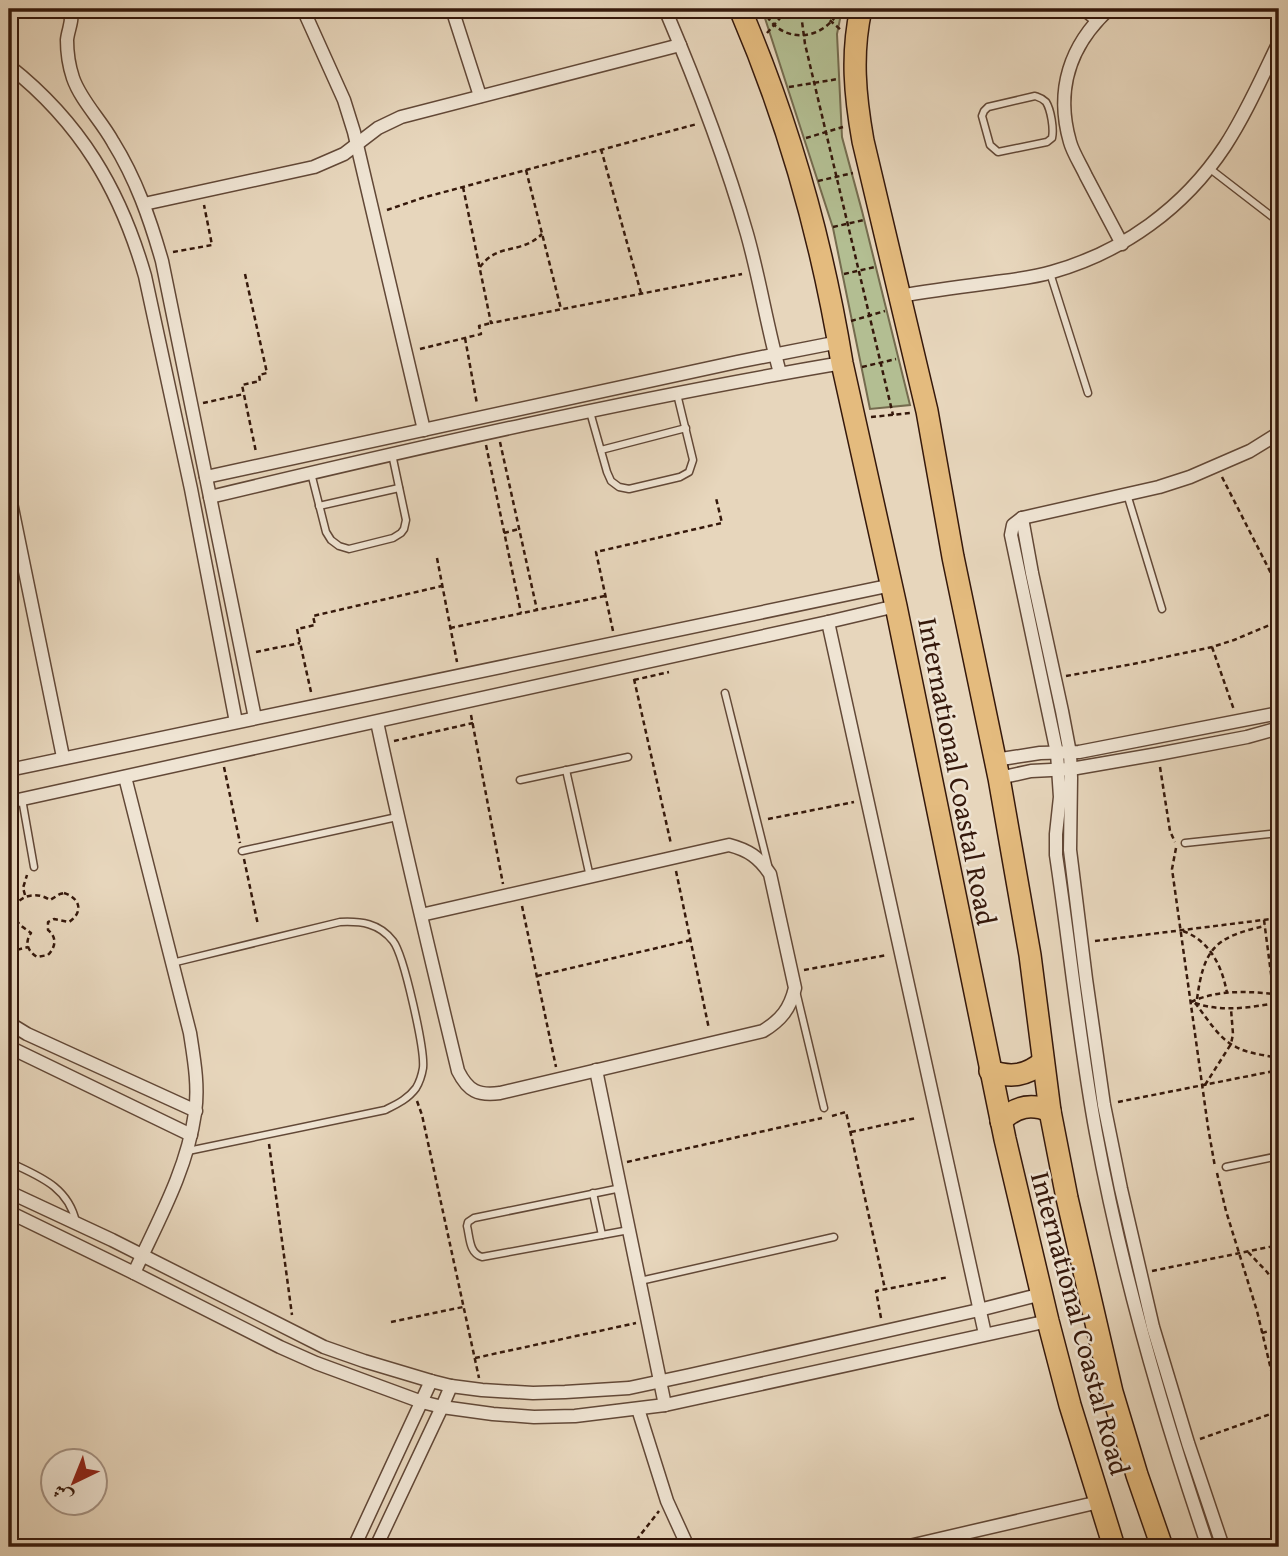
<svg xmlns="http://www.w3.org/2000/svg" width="1288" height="1556" font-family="'Gentium Book Plus',Amiri,serif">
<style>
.green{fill:#b3be92;stroke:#746b4e;stroke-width:2}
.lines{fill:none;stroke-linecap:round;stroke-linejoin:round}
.lane-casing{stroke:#624837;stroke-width:9}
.street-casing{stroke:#624837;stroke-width:15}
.highway-casing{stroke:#35180b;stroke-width:24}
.path{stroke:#35180b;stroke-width:2.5;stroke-dasharray:5 3.5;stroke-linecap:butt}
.lane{stroke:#efe4d3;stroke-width:6}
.street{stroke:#efe4d3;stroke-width:12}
.highway{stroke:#e4bb7e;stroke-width:21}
.labels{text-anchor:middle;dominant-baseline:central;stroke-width:5;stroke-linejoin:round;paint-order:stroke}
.street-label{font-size:28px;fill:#35180b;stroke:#efe4d3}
</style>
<rect width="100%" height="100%" fill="#e7d6bc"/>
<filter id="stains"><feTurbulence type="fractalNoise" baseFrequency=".00286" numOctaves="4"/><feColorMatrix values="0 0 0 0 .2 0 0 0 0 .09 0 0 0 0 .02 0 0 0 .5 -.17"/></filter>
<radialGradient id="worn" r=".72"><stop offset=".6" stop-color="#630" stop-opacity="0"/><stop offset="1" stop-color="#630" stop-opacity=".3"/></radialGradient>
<path class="green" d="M762,9H842L837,34L842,137L862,211L910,405L870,409L833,228Z"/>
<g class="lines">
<g class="lane-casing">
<g id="lane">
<path d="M1079,9L1095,22"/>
<path d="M1035,96C1041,98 1042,98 1046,102C1051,110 1054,129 1052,138L1047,142L998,152L990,145L982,116L984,111L988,107Z"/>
<path d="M1209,168L1279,222"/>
<path d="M1050,273L1088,393"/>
<path d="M590,412L607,472L611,481L619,487L629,489L680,477L689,472L693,460L677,394"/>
<path d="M601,450L686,428"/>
<path d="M311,473L326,532L331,540L339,546L349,549L393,538L401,533L404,529L406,520L392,454"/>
<path d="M1127,494L1162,609"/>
<path d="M319,506L399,488"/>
<path d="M725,693L768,865"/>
<path d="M566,770L590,877"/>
<path d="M520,780L628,757"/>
<path d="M22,799L34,867"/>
<path d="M1185,843L1279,833"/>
<path d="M242,851L397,817"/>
<path d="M172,963L340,922C361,921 379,923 393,941C404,955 425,1050 423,1068C422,1074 419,1083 416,1088C408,1099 397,1104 385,1110L188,1151"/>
<path d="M796,991L824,1108"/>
<path d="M9,1162C38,1176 68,1186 76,1222"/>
<path d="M1226,1167L1279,1156"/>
<path d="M621,1188L474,1218L468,1222L467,1226C470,1238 469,1253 482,1257L629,1230"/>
<path d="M593,1193L602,1235"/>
<path d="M640,1281L834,1237"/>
</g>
</g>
<g class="street-casing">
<g id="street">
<path d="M70,9C74,20 68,29 67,40C67,53 69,66 73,78C81,101 101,120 113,142C136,179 150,219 162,261L255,718"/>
<path d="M303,9L344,100L354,132L424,430"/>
<path d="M452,9L480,96"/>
<path d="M665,9C696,82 725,157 747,234C760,280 767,327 780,373"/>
<path d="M1109,9C1070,45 1055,90 1070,142C1073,153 1081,165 1086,176C1098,199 1110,221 1122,244"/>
<path d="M9,66C80,122 120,189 145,276L191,489L236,722"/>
<path d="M144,204L314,167L344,154L378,128L401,117L680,45"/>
<path d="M899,296C929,291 959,287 989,283C1010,280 1032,278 1052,272C1123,252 1184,208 1225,146C1246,114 1262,77 1279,42"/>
<path d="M206,477L737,362L839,342"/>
<path d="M9,493L63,757"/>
<path d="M210,497C419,447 630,399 842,363"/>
<path d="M1022,518L1032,573L1062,711L1070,753L1071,778L1070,850L1086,979L1104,1105L1121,1189L1153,1327L1188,1443L1223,1547"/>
<path d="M828,622L985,1334"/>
<path d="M377,722C402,838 430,955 458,1071C468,1091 478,1096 500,1093L763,1031C781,1020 790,1009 795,988L770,874C759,857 748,850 729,845L421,915"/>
<path d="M995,760L1040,753L1079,752L1279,713"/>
<path d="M9,770L892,585"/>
<path d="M125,777L190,1033C194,1059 199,1086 195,1113C187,1170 158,1221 134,1273"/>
<path d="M999,778L1031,771L1071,769L1158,754L1247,737L1279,728"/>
<path d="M9,802L828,622L896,606"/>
<path d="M9,1023L27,1034L196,1111"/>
<path d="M9,1047L191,1135"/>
<path d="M596,1070L665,1405"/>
<path d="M9,1192L112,1240L324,1347L364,1361L431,1381L451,1386L482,1390L533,1393L565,1392L629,1388L690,1375L979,1310L1042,1294"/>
<path d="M9,1212L134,1273L280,1347L316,1363L422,1402L442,1407L493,1414L534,1417L575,1416L665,1405L1048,1321"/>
<path d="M638,1409L667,1501L688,1547"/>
<path d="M354,1547L431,1381"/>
<path d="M376,1547L442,1407L451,1386"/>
<path d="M905,1547L1099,1502"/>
<path d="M1208,1547C1162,1412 1122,1274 1096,1133C1079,1041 1070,948 1056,855V834L1060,797L1057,753L1011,535L1013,525L1022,518L1159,487L1190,477L1250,451L1279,433"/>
</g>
</g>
<g class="highway-casing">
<g id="highway">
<path d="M740,9C789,123 822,241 842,363L896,606L1005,1139L1048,1321L1070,1405L1114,1547"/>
<path d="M861,9C851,54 855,96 863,141L927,411L953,557L999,778L1030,955L1050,1111L1067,1198L1112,1392L1137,1475L1162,1547"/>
<path d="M990,1071C1011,1078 1026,1076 1043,1062"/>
<path d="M1001,1121C1016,1106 1031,1103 1050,1111"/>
</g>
</g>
<g class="path">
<path d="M763,9C779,45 823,43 840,9"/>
<path d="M789,9C797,15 806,15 815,9"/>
<path d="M817,9L841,30"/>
<path d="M801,14L805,44L893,415"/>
<path d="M767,33L788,9"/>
<path d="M789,87L838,79"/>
<path d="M806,138L843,127"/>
<path d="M601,149L641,293"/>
<path d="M526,170L561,309"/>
<path d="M818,181L853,173"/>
<path d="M463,187L491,323L742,274"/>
<path d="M387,210L422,198L697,124"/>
<path d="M833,227L864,220"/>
<path d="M173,252L212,245L204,205"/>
<path d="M480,267C498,242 521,255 542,234"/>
<path d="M245,274L267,373L259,375L260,381L242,385L256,452"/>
<path d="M844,274L875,267"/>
<path d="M851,321L885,311"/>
<path d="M465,338L477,404"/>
<path d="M420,349L481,334L479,326L491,323"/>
<path d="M862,367L896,359"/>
<path d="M203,403L244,394"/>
<path d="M871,417L910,413"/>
<path d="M500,442L537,610"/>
<path d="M486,445L521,613"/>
<path d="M1222,477L1279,589"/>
<path d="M504,533L519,529"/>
<path d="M437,558L457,662"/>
<path d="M450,628L605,596"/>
<path d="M613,631L596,552L722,523L716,498"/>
<path d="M1212,647L1234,710"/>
<path d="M256,652L300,643"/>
<path d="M1066,676L1133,664L1212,647L1234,640L1279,621"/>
<path d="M634,679L671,844"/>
<path d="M634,680L669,672"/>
<path d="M311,692L297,629L315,625L313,616L442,586"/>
<path d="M471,715L503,884"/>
<path d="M394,741L473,723"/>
<path d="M224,767L240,843"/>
<path d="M1160,767L1170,831L1175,842"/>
<path d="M768,819L854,802"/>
<path d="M1176,848L1172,869L1208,1127L1215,1167"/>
<path d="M244,859L258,925"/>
<path d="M676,871L709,1029"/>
<path d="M64,893C80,898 84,912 69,922L54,919L48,922V930C57,937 56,947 48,955L37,957C28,951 24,943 31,933C26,929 20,926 17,921C7,900 32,888 50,900L60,894Z"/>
<path d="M25,895L23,888L27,875"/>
<path d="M522,906L556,1067"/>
<path d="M1264,920L1279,1035"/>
<path d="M1183,931C1210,941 1222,966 1227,993"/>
<path d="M1095,941L1279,918"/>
<path d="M9,952L28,947"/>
<path d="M804,970L887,955"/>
<path d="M537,976L691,940"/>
<path d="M1197,999C1204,949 1214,937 1265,926"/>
<path d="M1191,1002C1216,990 1247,991 1274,994"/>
<path d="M1195,1003C1207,1018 1219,1039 1236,1047C1249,1054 1265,1055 1279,1058"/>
<path d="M1195,1003C1220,1012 1249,1008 1275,1003"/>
<path d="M1205,1085L1231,1044L1233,1034L1231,1009"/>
<path d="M417,1101L422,1115L479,1378"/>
<path d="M1118,1102L1279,1070"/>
<path d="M832,1116L846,1112L885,1289"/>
<path d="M851,1132L916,1118"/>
<path d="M269,1144L292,1315"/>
<path d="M627,1162L822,1118"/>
<path d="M1217,1173L1226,1211L1257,1311L1279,1403"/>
<path d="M1248,1252L1267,1272L1279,1289"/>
<path d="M1152,1271L1279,1245"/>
<path d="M1272,1280L1279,1271"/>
<path d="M881,1318L876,1291L949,1277"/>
<path d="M391,1322L463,1307"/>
<path d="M1262,1333L1279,1328"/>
<path d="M475,1358L636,1323"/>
<path d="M1200,1439L1279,1411"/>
<path d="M631,1547L659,1511"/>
</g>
<use href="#lane" class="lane"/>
<use href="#street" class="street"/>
<use href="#highway" class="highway"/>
</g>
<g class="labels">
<g class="street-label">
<text transform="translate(958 771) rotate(79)">International Coastal Road</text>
<text transform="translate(1081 1323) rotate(75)">International Coastal Road</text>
</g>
</g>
<rect width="1288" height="1556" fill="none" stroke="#e7d6bc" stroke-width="35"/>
<rect x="10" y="10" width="1267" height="1535" fill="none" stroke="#35180b" stroke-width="3.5"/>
<rect x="18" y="18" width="1253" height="1521" fill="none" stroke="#35180b" stroke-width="2"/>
<g transform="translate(74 1482) rotate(223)"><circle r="33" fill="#efe4d3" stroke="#a59283" stroke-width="2"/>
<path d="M0-5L12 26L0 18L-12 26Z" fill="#8f2418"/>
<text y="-10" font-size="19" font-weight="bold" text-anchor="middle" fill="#35180b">ش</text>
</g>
<rect width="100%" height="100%" filter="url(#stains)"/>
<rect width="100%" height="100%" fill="url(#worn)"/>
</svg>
